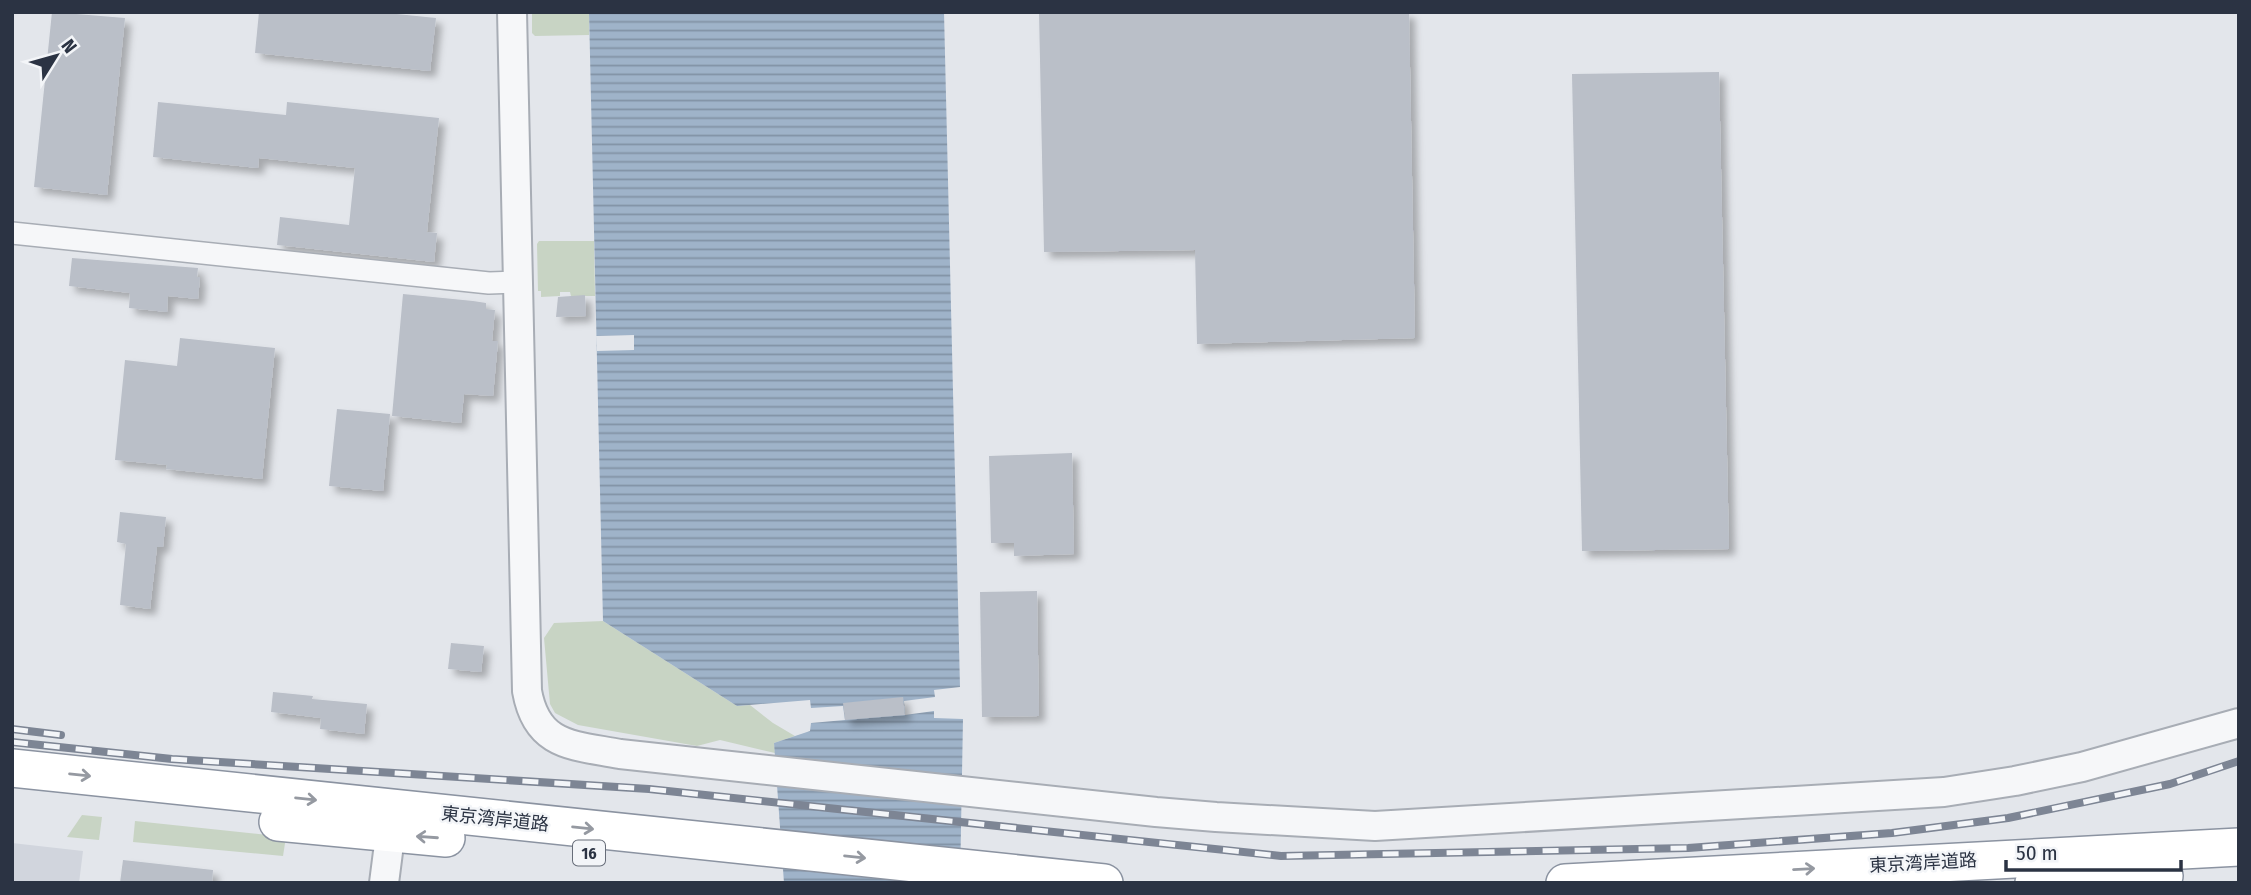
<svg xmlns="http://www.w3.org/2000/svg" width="2251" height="895" font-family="'Fira Sans Condensed','Noto Sans JP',sans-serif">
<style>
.built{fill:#d1d5dd}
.grass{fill:#c8d4c4}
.water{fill:url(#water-rules)}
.pier{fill:#e3e6eb}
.building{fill:#babfc8;filter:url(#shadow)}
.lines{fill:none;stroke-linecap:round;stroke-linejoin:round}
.minor-casing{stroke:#a8adb5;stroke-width:24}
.tertiary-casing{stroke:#a8adb5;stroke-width:32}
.trunk-casing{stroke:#8b93a1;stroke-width:40}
.minor{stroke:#f6f7f9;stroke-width:21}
.tertiary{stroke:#f6f7f9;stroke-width:28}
.trunk{stroke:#fff;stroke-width:37}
.rail-casing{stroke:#7d8594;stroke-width:8}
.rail{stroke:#f3f5f8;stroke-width:5;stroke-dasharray:16;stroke-linecap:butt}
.oneway{stroke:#9599a1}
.labels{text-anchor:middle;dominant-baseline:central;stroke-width:5;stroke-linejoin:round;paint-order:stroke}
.shield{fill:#f3f5f8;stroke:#676d79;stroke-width:2}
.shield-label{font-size:16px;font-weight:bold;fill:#2b3343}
.street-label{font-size:18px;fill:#2b3343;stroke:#f3f5f8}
</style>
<defs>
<pattern id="water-rules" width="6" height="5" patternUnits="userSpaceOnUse" patternTransform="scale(1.75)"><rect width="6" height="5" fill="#9fb3c9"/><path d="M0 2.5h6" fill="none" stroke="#8292a5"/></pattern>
<filter id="shadow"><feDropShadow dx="6" dy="6" stdDeviation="3.5" flood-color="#0004"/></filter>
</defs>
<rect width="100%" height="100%" fill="#e3e6eb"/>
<path class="built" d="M12,843L83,851L79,883H12Z"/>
<g class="grass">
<path d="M532,12H589V35L535,36L532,33Z"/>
<path d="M539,241H594L595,296H571L570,292H560V296L541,297V291H538L537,244Z"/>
<path d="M603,621L737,706L750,705L773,723L795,736L774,743L775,753L720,740L697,746L578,725L555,713L550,704L544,638L554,623Z"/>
<path d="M82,815L102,817L99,840L67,837Z"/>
<path d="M135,821L286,837L283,856L133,842Z"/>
</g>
<path class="water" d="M589,12H944L960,687L934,690L935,697L904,701L905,715L934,711V718L963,719L960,883H784L774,743L810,731L811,723L845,720L843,706L811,708L810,700L737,706L603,621Z"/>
<path class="pier" d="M634,335V350L597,351L596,336Z"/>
<g class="building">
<path d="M52,12L125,18L107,195L34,187Z"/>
<path d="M259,12H377L436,18L430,71L255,53Z"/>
<path d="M1039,12H1409L1415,338L1197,344L1195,250L1044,252Z"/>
<path d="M1719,72L1729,549L1582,551L1572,74Z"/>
<path d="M158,102L286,115L287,102L439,118L427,232L437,233L434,262L277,245L280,217L349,225L355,168L259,158L258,168L153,157Z"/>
<path d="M72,258L198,268L197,277H200L198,299L168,296L167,312L129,308L130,293L69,286Z"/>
<path d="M403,294L473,301L486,303V309L495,310L492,341H498L493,396L464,394L461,423L392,416Z"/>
<path d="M585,295L586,316L556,317L558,297Z"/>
<path d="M180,338L275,348L262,479L166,469L167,465L115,460L125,360L177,366Z"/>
<path d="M337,409L390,414L383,491L329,486Z"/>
<path d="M1072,453L1074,554L1014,556V543H991L989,456Z"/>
<path d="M120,512L166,517L163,547H157L150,609L120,605L126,544L117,542Z"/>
<path d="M1037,591L1039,716L982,717L980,592Z"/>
<path d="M451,643L484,646L481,672L448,669Z"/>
<path d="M273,692L313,696L312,699L367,704L364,734L320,729L321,718L271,712Z"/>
<path d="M903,697L905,715L845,720L843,703Z"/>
<path d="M123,860L213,870L212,883H120Z"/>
</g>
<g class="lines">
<g class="minor-casing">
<path id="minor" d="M12,233L489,283L517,282"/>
</g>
<g class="tertiary-casing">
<g id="tertiary">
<path d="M512,12L527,691C537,747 573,745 620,754L1156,812L1216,817L1375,826L1944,792L2015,781L2082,767L2239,723"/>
<path d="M384,883L393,813"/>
</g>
</g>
<g class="trunk-casing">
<g id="trunk">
<path d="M12,768L1104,883"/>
<path d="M278,822L446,838"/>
<path d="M1565,883L2239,847"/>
<path d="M2034,883L2164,876"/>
</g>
</g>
<use href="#minor" class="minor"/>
<use href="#tertiary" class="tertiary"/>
<use href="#trunk" class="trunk"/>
<g class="rail-casing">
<g id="rail">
<path d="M12,729L61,735"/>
<path d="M12,742L172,759L649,789L1281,856L1688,848L1892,833L2008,818L2170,784L2239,761"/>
</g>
</g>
<use href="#rail" class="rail"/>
</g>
<defs><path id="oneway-shaft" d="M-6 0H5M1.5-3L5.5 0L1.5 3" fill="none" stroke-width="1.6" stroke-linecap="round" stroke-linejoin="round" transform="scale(1.75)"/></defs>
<g class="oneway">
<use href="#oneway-shaft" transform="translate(80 775) rotate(6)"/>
<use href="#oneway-shaft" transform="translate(306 799) rotate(6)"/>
<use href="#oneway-shaft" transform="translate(583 828) rotate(6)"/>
<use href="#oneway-shaft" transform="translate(427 837) rotate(-176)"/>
<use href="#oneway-shaft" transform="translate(855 857) rotate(6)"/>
<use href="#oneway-shaft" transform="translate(1804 869) rotate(-3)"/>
</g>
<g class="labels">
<rect class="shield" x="573" y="840.5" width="32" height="25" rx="5"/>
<g class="shield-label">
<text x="589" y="853">16</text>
</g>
<g class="street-label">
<text transform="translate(495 819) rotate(6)">東京湾岸道路</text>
<text transform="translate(1923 863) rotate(-3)">東京湾岸道路</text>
</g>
</g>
<rect width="2251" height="895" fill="none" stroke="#2b3343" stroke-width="28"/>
<g transform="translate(56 56) rotate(53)" stroke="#f3f5f8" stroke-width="5" paint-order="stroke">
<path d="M0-5L12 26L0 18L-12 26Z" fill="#2b3343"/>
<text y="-10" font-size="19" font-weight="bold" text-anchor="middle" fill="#2b3343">N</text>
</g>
<path d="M2006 860v10h175v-10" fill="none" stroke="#2b3343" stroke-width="3.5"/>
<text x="2016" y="860" font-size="21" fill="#2b3343" stroke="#f3f5f8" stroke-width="5" paint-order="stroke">50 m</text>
</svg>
